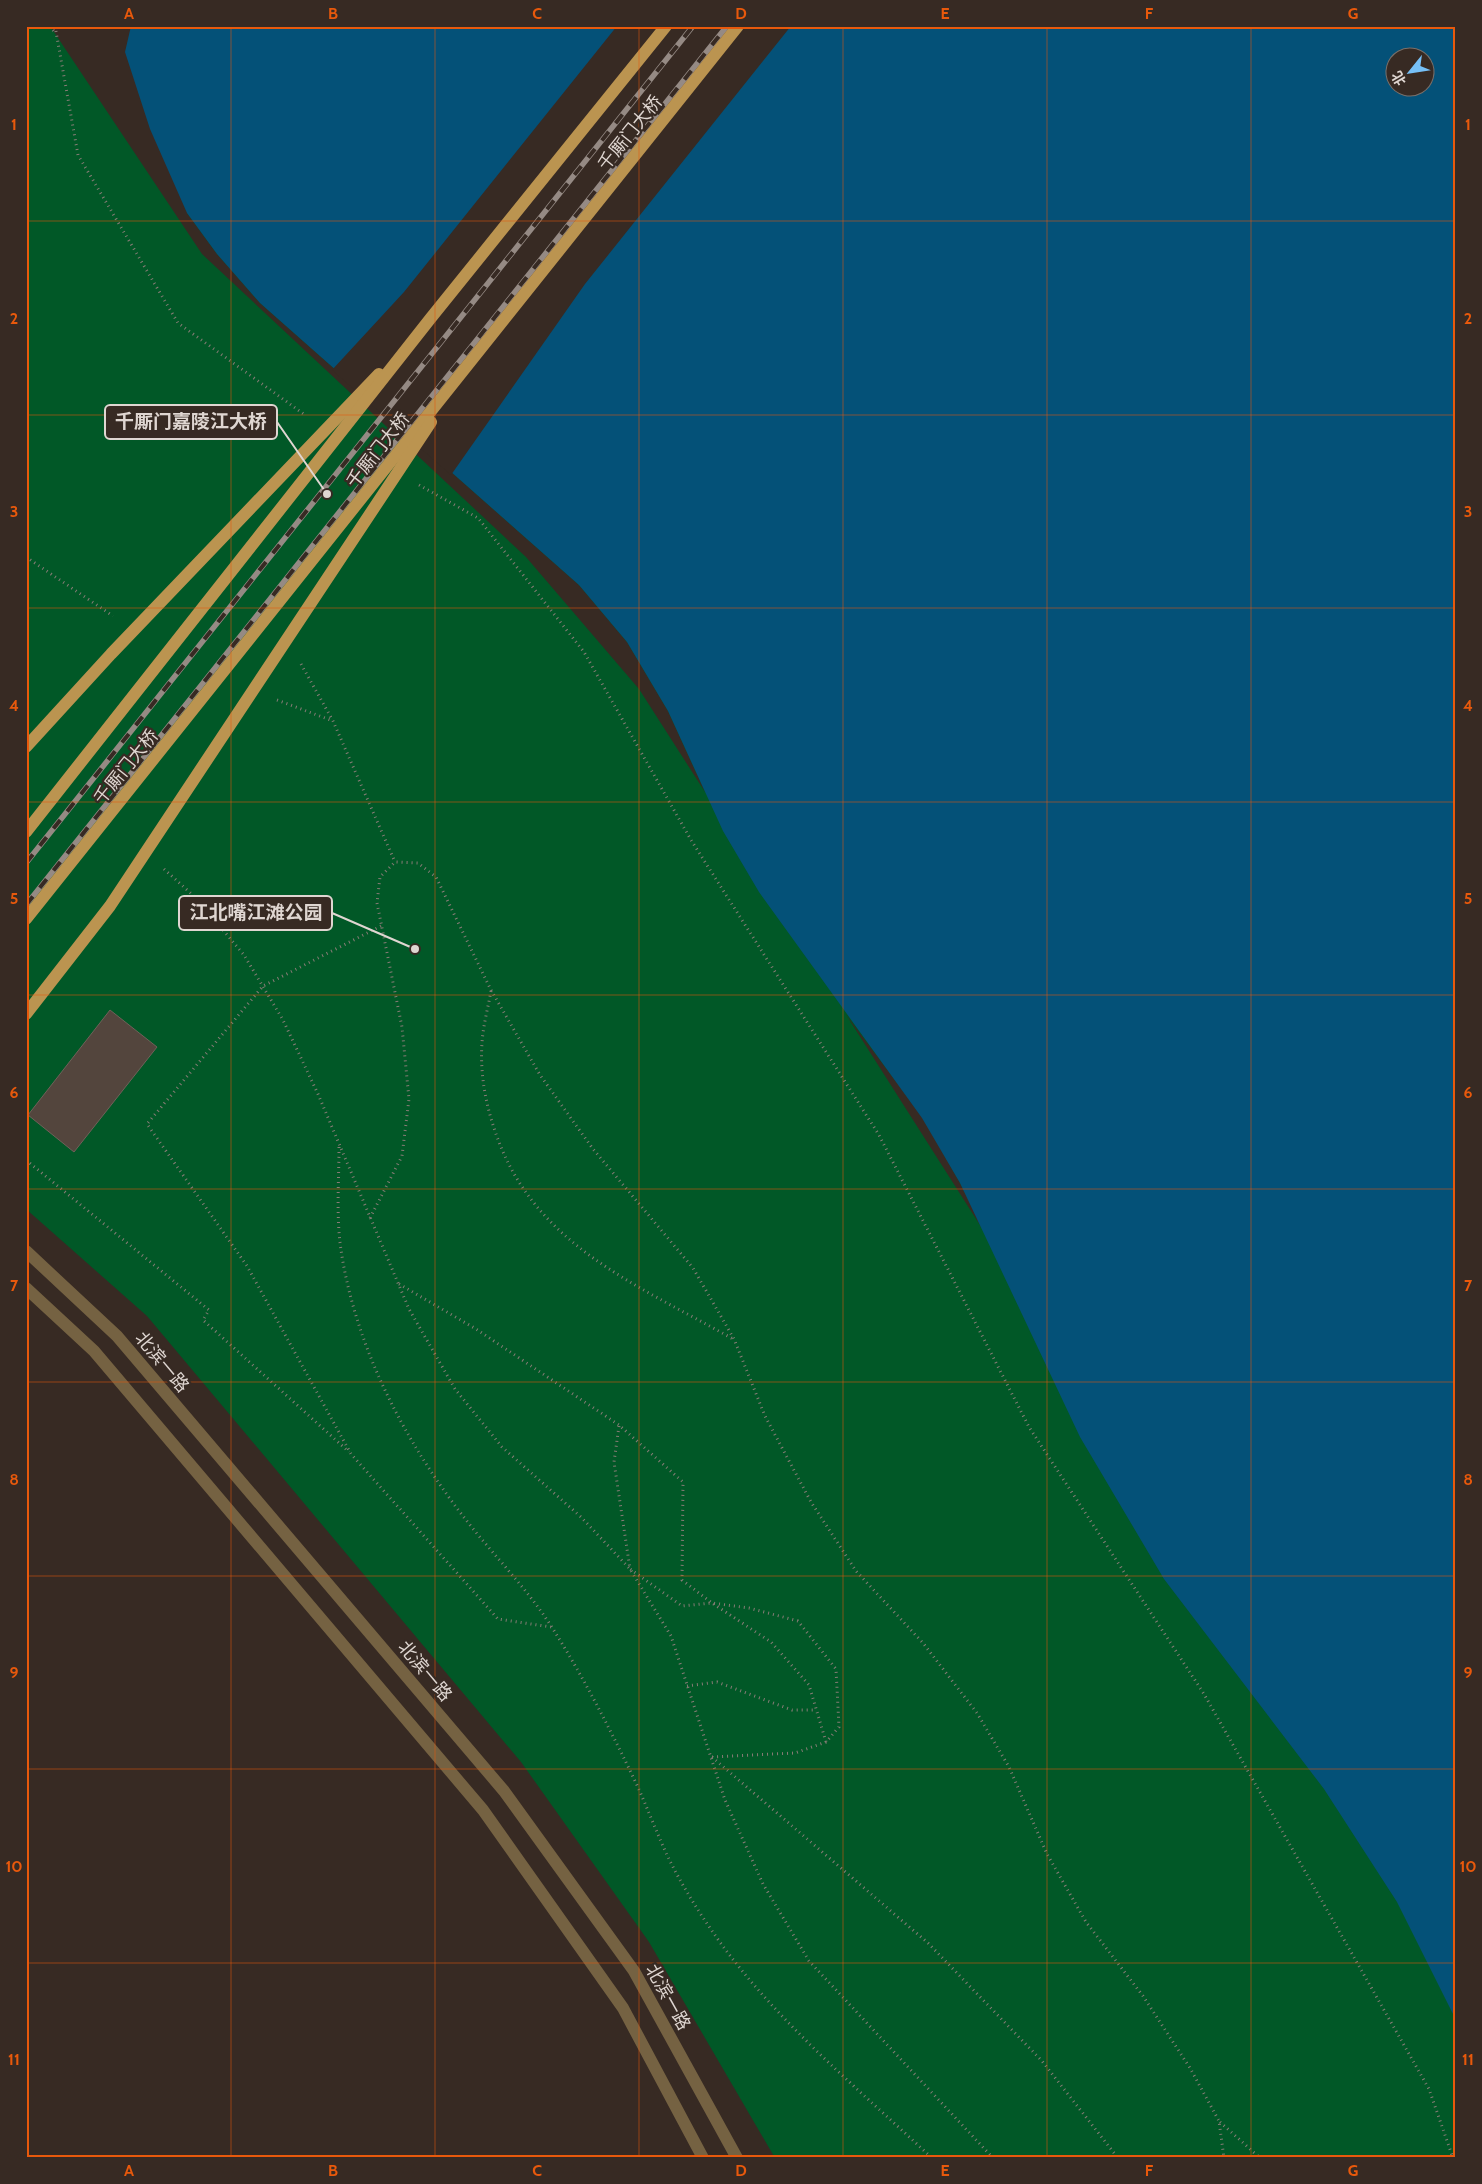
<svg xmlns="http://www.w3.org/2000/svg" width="1482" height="2184" font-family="Cabin,'Noto Sans SC',sans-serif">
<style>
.green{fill:#015827;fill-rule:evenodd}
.water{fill:#045178;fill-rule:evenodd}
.pier{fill:#372a23}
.building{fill:#53453d;stroke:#706159}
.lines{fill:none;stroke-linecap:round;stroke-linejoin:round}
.path{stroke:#877c76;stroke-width:3;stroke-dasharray:1 4;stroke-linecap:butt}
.minor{stroke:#756242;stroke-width:12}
.rail-casing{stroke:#958a84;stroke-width:5.5}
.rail{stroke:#372a23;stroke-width:4;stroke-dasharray:11;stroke-linecap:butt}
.major-bridge{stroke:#bb9450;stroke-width:12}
.grid{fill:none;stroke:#e8590c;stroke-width:1;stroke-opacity:0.55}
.labels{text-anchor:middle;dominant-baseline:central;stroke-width:4.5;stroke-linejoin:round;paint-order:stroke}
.street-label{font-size:18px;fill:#dfd6d1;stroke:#372a23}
.leader{fill:none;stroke:#dfd6d1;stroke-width:2}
.callout-dot{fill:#dfd6d1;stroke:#372a23;stroke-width:2}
.callout{fill:#372a23;stroke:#dfd6d1;stroke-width:2}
.callout-label{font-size:19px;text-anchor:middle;font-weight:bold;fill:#dfd6d1}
.neatline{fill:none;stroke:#e8590c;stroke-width:2}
.grid-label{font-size:16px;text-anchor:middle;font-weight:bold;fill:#e8590c}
</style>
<rect width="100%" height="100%" fill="#372a23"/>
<path class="green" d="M26,26H50L202,254L526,557L639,689L705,792L668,711L627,642L579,585L260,303L217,254L187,213L1456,26V2158H775L649,1942L521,1762L147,1316L26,1209ZM1394,58H1424V88H1394ZM845,1013L923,1118L960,1183L985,1233Z"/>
<path class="water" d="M131,26H1456V2020L1397,1902L1324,1789L1164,1579L1080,1437L960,1183L922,1118L759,892L723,831L668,711L627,642L579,585L260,303L217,254L187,213L150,129L125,52ZM1394,58H1424V88H1394Z"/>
<path class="pier" d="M617,26H791L585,284L451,475L332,370L404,292Z"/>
<path class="building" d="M110,1010L157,1047L74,1152L28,1115Z"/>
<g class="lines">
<g class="path">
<path d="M50,26L56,34"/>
<path d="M55,26L78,155L178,323L305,415"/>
<path d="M419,485L478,518L584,652L691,840L879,1135L1029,1427L1204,1694L1429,2089L1453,2158"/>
<path d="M26,557L113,616"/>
<path d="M301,664L333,721L395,862"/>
<path d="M277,700L333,721"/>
<path d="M164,869L196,898L244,955L283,1020L318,1094L409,1309L455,1389L502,1447L581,1517L630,1569L671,1636L725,1800L763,1884L809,1961L993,2158"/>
<path d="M381,926L263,986L147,1124L247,1266L351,1454L498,1619L551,1627"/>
<path d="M491,991C488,1008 483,1026 482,1043C480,1072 485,1101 494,1128C531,1244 636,1284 733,1339"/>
<path d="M339,1147C339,1180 336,1217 341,1250C356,1350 407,1446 470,1525C498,1560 529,1591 553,1629C584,1678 611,1731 636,1783C647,1807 656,1831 667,1855C679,1880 695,1906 710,1928C770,2016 855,2086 932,2158"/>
<path d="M26,1160L209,1310L203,1320L349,1452"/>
<path d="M370,1218L402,1156L409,1099L402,1027L377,903L380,877L395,862L418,863L436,877L491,990L540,1075L593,1149L693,1268L734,1339L765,1416L811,1502L856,1571L923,1643L977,1713L1009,1767L1047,1854L1086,1922L1143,1996L1190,2068L1219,2121L1224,2158"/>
<path d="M399,1284L476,1329L619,1425L683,1482L682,1580L712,1603L749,1608L798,1621L836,1669L839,1727L826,1742L795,1753L712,1757"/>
<path d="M619,1426L614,1462L630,1569L682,1606L712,1603L771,1642L809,1685L826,1742"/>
<path d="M687,1686L717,1682L792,1710H816"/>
<path d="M712,1757L928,1943L1042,2061L1118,2158"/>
<path d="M1220,2122L1260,2158"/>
</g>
<g class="minor">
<path d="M26,1251L117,1336L504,1791L634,1971L737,2158"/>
<path d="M26,1288L94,1351L483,1810L623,2008L703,2158"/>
</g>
<g class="rail-casing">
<g id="rail">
<path d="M26,863L693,26"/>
<path d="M26,905L727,26"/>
</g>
</g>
<use href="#rail" class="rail"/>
<g class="major-bridge">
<path d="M26,747L111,654L379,374"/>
<path d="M26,832L430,319L666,26"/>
<path d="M26,919L738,26"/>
<path d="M26,1014L110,906L431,422"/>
</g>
</g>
<path class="grid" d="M231,26V2158M435,26V2158M639,26V2158M843,26V2158M1047,26V2158M1251,26V2158M26,221H1456M26,415H1456M26,608H1456M26,802H1456M26,995H1456M26,1189H1456M26,1382H1456M26,1576H1456M26,1769H1456M26,1963H1456"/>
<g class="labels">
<g class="street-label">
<text transform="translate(630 133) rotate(-51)">千厮门大桥</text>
<text transform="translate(378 450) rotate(-52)">千厮门大桥</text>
<text transform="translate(126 767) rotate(-51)">千厮门大桥</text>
<text transform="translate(162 1362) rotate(50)">北滨一路</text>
<text transform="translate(425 1671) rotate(50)">北滨一路</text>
<text transform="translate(668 1997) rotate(61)">北滨一路</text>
</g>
</g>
<path class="leader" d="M327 494L277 422M415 949L332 913"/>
<g class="callout-dot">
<circle cx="327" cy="494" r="5"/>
<circle cx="415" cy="949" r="5"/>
</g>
<g class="callout">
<rect x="105" y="405" width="172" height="34" rx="5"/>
<rect x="179" y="896" width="153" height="34" rx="5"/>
</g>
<g class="callout-label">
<text x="191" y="428">千厮门嘉陵江大桥</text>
<text x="256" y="919">江北嘴江滩公园</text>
</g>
<rect width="1482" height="2184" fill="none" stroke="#372a23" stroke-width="55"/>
<g transform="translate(1410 72) rotate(240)"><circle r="24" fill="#372a23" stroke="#7a6f69"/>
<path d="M0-4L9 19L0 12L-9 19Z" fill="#76c0f7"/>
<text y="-8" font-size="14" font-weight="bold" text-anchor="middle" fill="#dfd6d1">北</text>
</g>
<rect x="28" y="28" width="1426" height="2128" class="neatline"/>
<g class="grid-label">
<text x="129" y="19">A</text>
<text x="333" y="19">B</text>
<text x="537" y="19">C</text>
<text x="741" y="19">D</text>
<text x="945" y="19">E</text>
<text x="1149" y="19">F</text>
<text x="1353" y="19">G</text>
<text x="14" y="130">1</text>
<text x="1468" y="130">1</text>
<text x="14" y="324">2</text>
<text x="1468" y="324">2</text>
<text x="14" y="517">3</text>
<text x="1468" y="517">3</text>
<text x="14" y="711">4</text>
<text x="1468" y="711">4</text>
<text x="14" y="904">5</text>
<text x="1468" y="904">5</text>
<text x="14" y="1098">6</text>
<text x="1468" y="1098">6</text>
<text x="14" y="1291">7</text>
<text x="1468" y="1291">7</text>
<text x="14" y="1485">8</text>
<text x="1468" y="1485">8</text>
<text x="14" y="1678">9</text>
<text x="1468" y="1678">9</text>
<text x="14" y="1872">10</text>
<text x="1468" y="1872">10</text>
<text x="14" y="2065">11</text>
<text x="1468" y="2065">11</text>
<text x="129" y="2176">A</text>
<text x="333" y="2176">B</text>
<text x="537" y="2176">C</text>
<text x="741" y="2176">D</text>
<text x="945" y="2176">E</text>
<text x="1149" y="2176">F</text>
<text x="1353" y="2176">G</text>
</g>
</svg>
